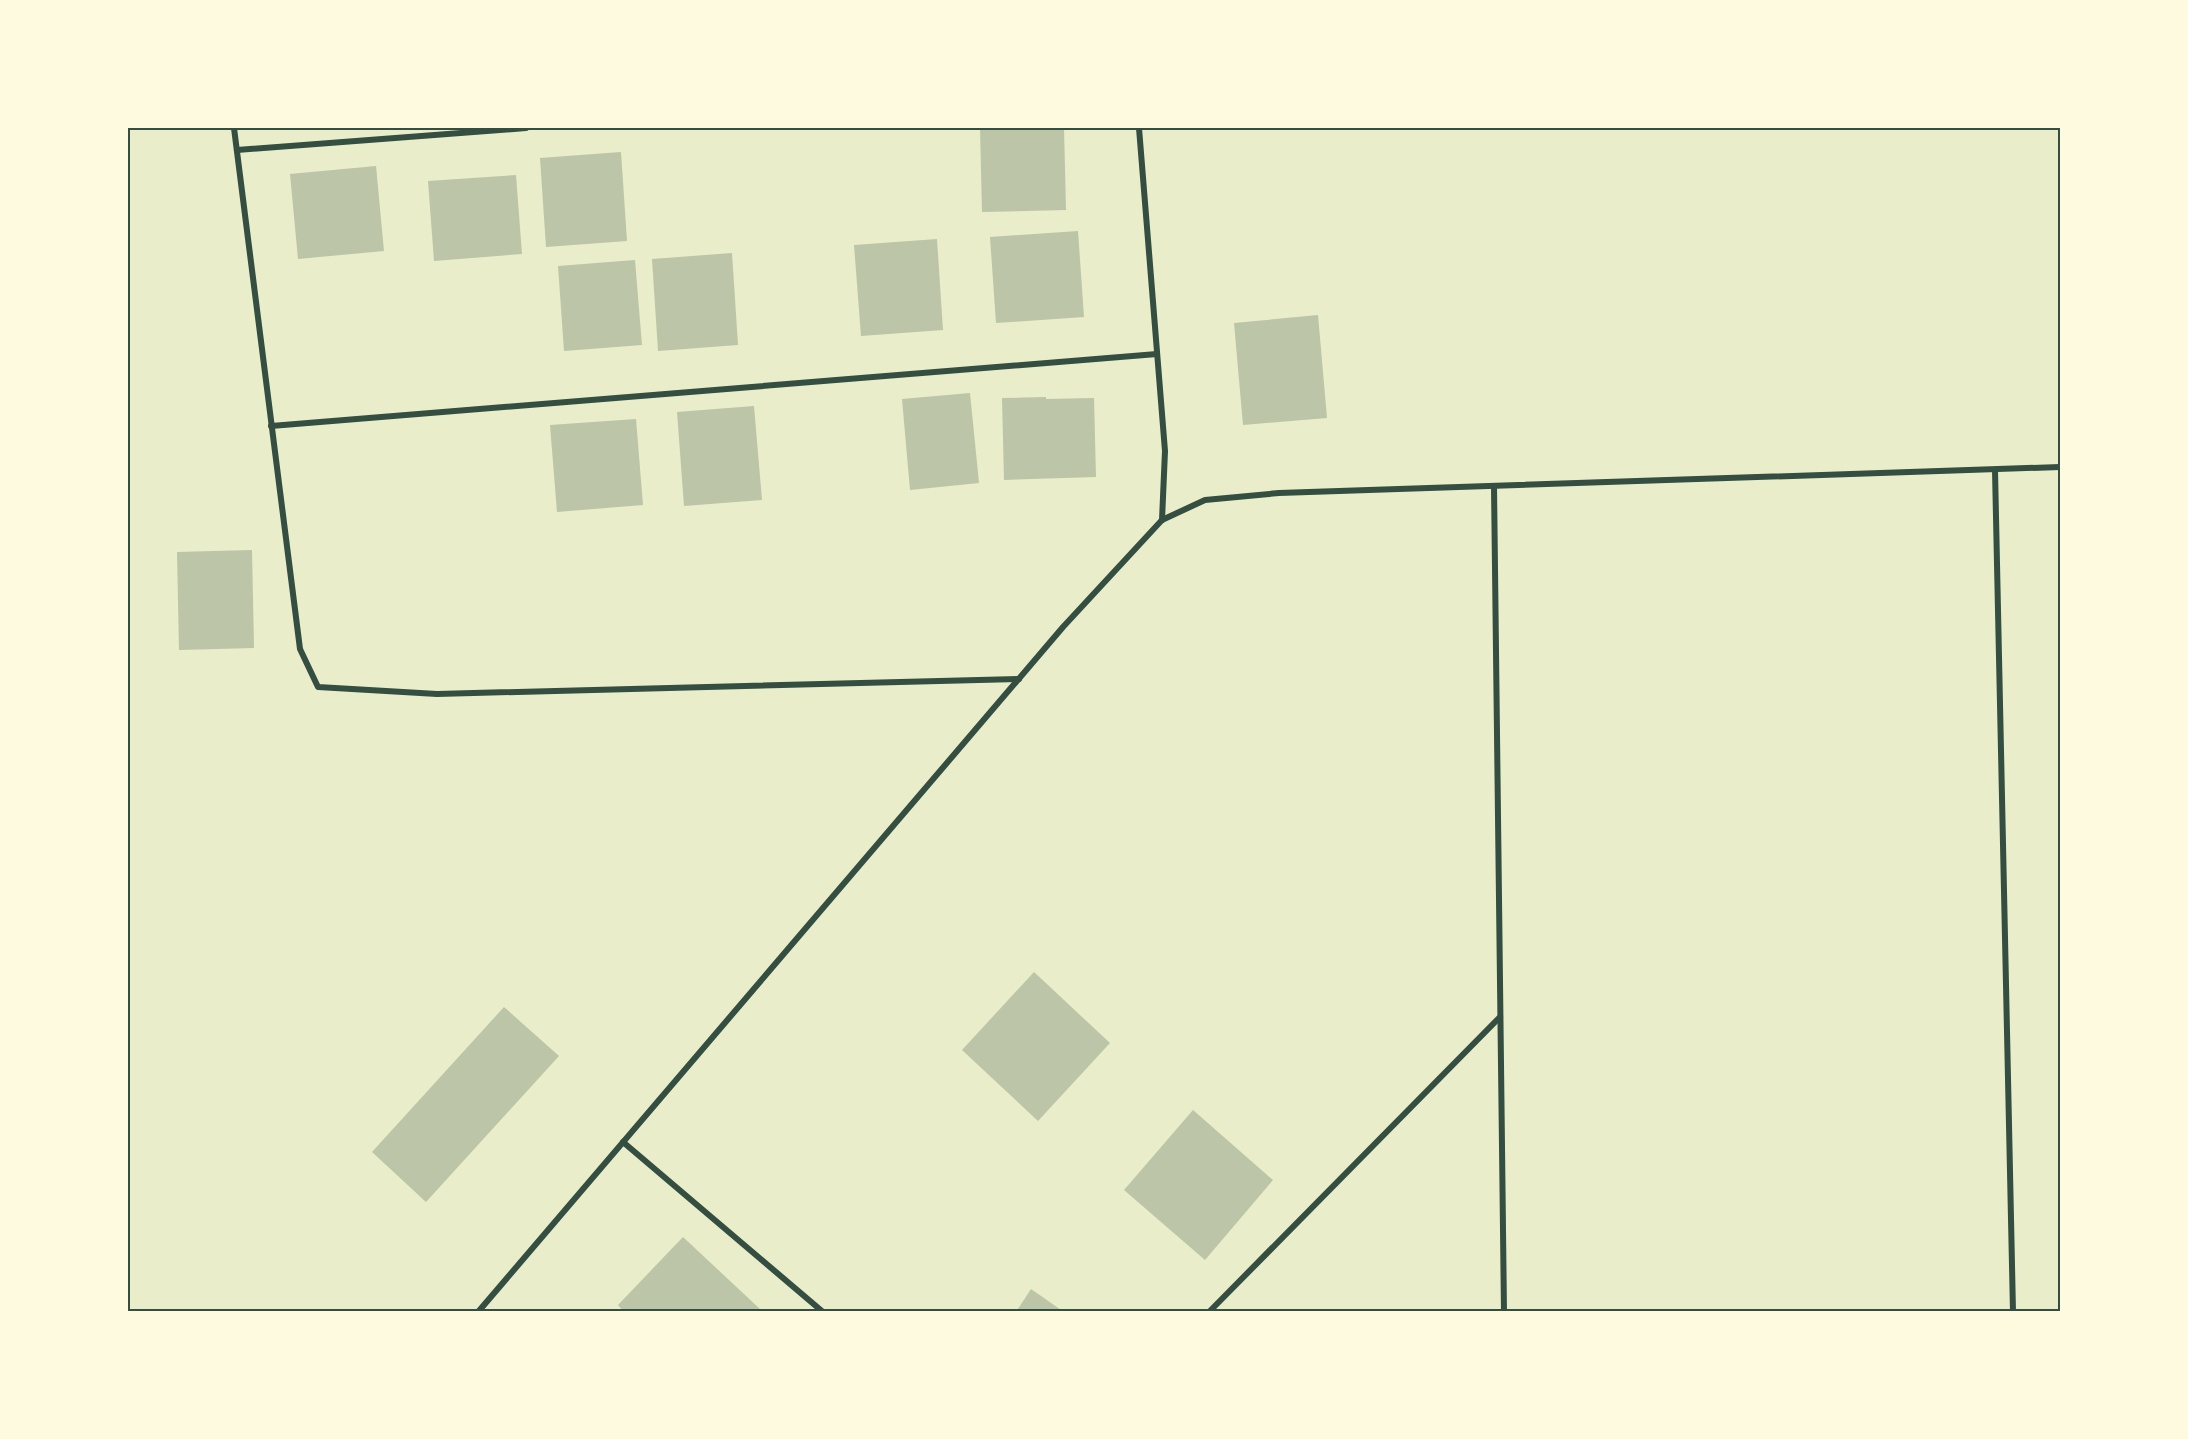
<svg xmlns="http://www.w3.org/2000/svg" width="2188" height="1439" font-family="Spectral,serif">
<style>
.building{fill:#bcc5a7}
.lines{fill:none;stroke-linecap:round;stroke-linejoin:round}
.minor{stroke:#344e41;stroke-width:6}
.neatline{fill:none;stroke:#344e41;stroke-width:2}
</style>
<rect width="100%" height="100%" fill="#e9edc9"/>
<g class="building">
<path d="M980,128H1064L1066,210L982,212Z"/>
<path d="M621,152L627,241L546,247L540,158Z"/>
<path d="M376,166L384,251L298,259L290,174Z"/>
<path d="M516,175L522,254L434,261L428,181Z"/>
<path d="M1078,231L1084,317L996,323L990,237Z"/>
<path d="M937,239L943,330L861,336L854,245Z"/>
<path d="M732,253L738,345L658,351L652,259Z"/>
<path d="M635,260L642,345L564,351L558,266Z"/>
<path d="M1318,315L1327,418L1243,425L1234,323Z"/>
<path d="M970,393L979,483L910,490L902,399Z"/>
<path d="M1046,397V399L1094,398L1096,477L1004,480L1002,398Z"/>
<path d="M754,406L762,500L684,506L677,412Z"/>
<path d="M636,419L643,505L557,512L550,425Z"/>
<path d="M252,550L254,648L179,650L177,552Z"/>
<path d="M1034,972L1110,1043L1038,1121L962,1050Z"/>
<path d="M504,1007L559,1056L426,1202L372,1152Z"/>
<path d="M1193,1110L1273,1180L1205,1260L1124,1190Z"/>
<path d="M683,1237L760,1309L758,1312H624L618,1305Z"/>
<path d="M1031,1289L1064,1312H1016Z"/>
</g>
<g class="lines">
<g class="minor">
<path d="M234,128L300,649L318,687L437,694L1019,679"/>
<path d="M1139,128L1165,451L1162,520"/>
<path d="M237,150L526,128"/>
<path d="M271,426L1157,354"/>
<path d="M1995,470L2013,1312"/>
<path d="M1494,486L1504,1312"/>
<path d="M623,1142L823,1312"/>
<path d="M478,1312L1063,627L1162,520L1205,500L1279,493L2060,467"/>
<path d="M1209,1312L1500,1017"/>
</g>
</g>
<rect width="2188" height="1439" fill="none" stroke="#fefae0" stroke-width="258"/>
<rect x="129" y="129" width="1930" height="1181" class="neatline"/>
</svg>
